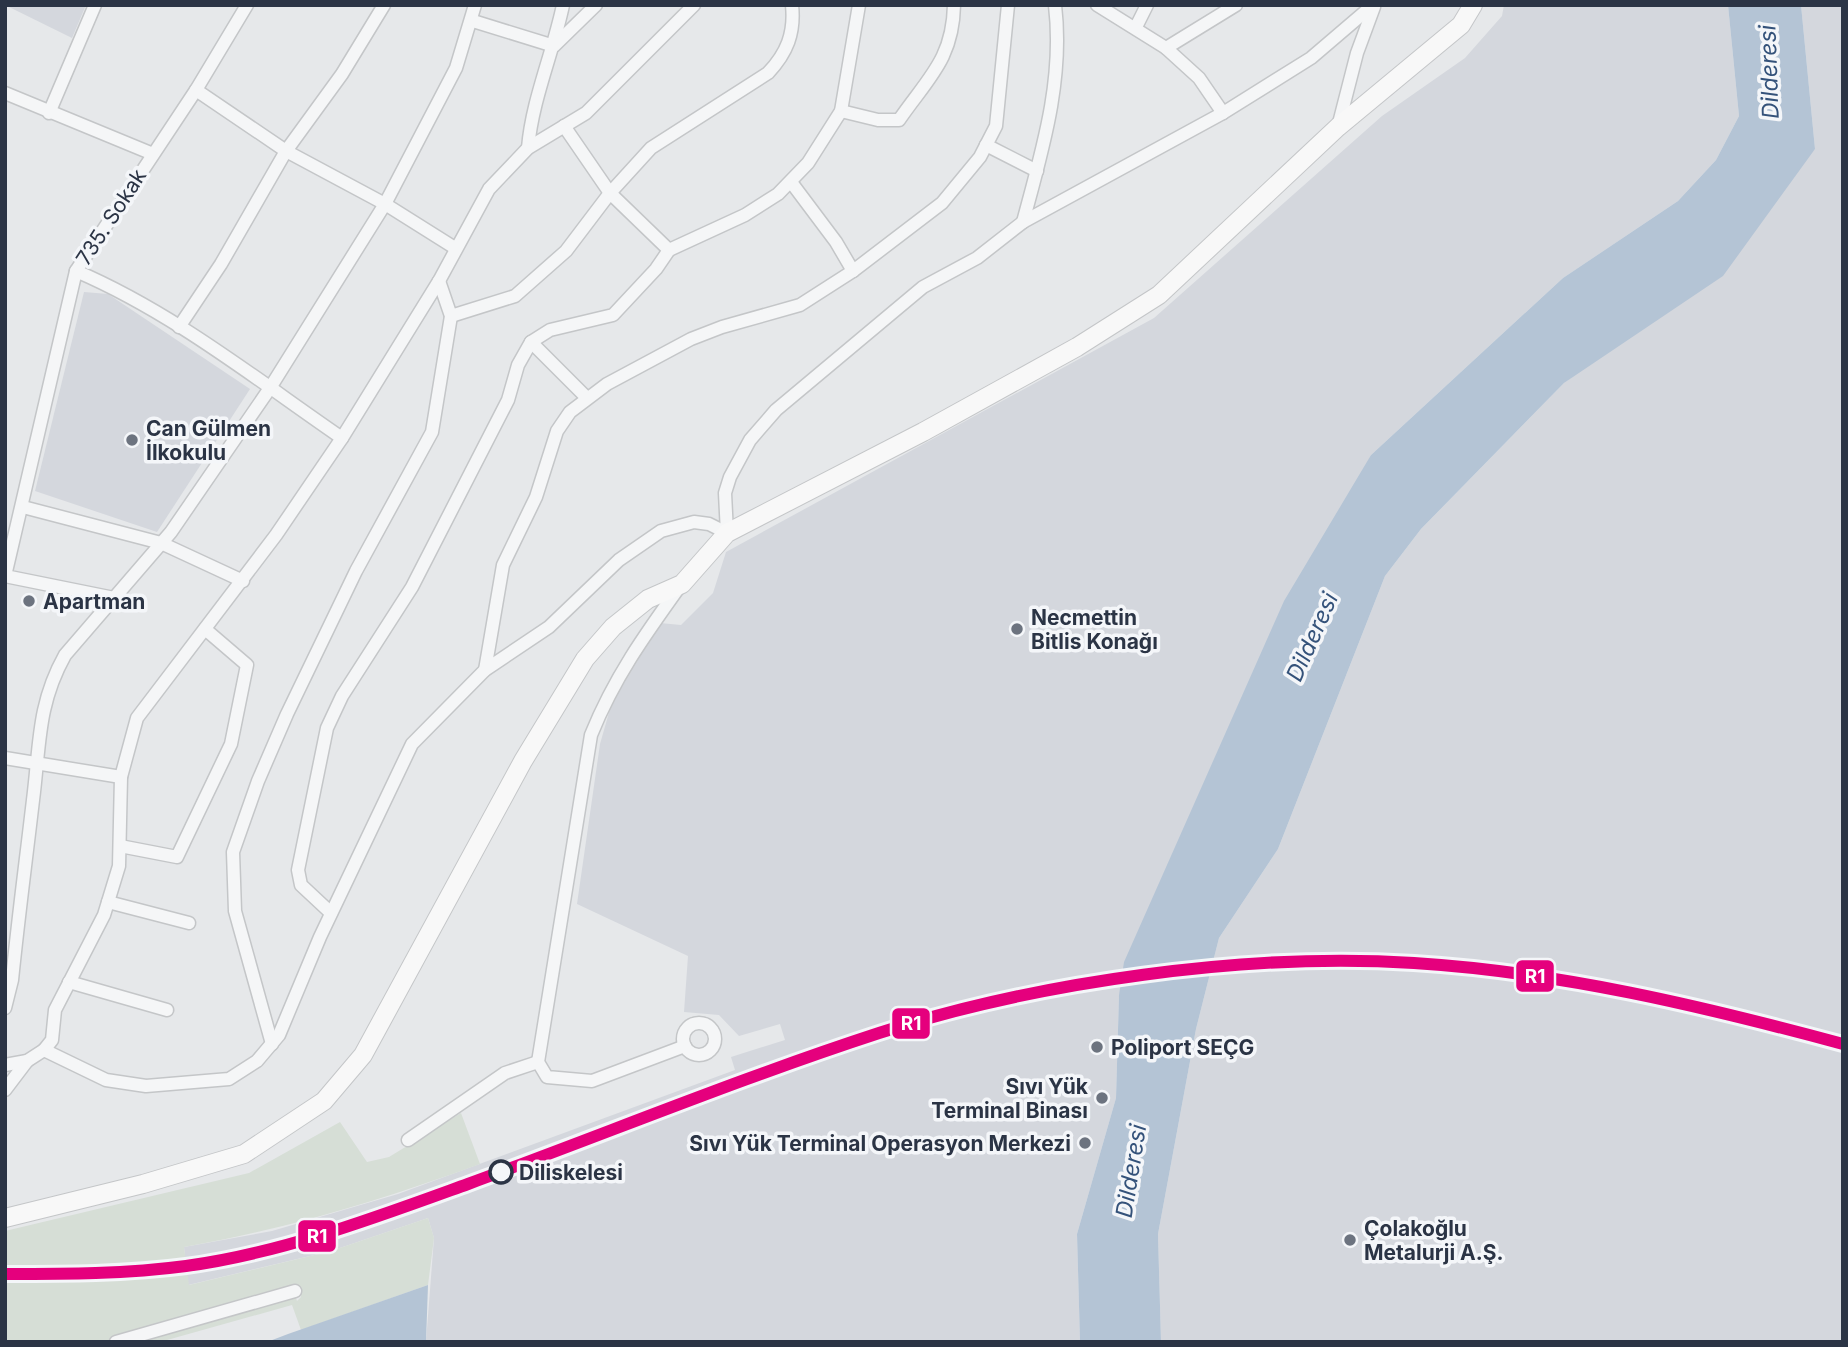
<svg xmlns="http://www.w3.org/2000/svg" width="1848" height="1347" font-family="Inter,sans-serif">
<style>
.built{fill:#d4d7dd}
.green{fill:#d6ded6}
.water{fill:#b4c4d5}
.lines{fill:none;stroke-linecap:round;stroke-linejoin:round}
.street-casing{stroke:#c4c6c8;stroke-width:15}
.secondary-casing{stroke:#c4c6c8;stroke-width:20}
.street{stroke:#f5f6f7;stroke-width:12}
.secondary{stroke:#f8f8f8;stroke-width:18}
.rail{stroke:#cecfd2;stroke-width:3.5;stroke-dasharray:3.5 7;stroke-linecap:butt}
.rail-1-casing{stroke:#f4f6f9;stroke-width:18}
.rail-1{stroke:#e5007d;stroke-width:12}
.poi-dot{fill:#6c737f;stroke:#f4f6f9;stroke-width:2.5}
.stop-dot{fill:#f4f6f9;stroke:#2b3445;stroke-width:3.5}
.labels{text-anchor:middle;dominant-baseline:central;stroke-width:7;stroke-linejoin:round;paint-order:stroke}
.street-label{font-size:21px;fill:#2b3445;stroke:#f4f6f9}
.poi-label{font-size:21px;font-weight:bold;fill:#2b3445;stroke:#f4f6f9;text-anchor:start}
.stop-label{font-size:21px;font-weight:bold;fill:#2b3445;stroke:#f4f6f9;text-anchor:start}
.water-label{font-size:23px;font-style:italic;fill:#34527a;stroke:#f4f6f9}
.line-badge{stroke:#f4f6f9;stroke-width:2.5}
.badge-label{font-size:19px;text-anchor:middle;font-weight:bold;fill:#fff}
</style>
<rect width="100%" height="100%" fill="#e6e8ea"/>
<g class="built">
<path d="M5,5H86L72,38Z"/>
<path d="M1504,5H1728L1739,116L1716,160L1678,201L1563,278L1371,455L1119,995L1116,1098L1077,1234L1080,1342H426L434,1238L428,1218L331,1251L188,1285L184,1247L272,1231L398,1194L735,1070L731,1057L785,1040L780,1024L739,1036L719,1015L684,1012L688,956L577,904L600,744L618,681L660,623L681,625L713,593L726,552L1154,318L1382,116L1465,58L1502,16Z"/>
<path d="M1801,5H1843V1342H1161L1158,1234L1196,1029L1219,938L1278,849L1385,576L1421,529L1564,383L1602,354L1815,149Z"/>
<path d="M84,292L108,294L250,389L157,532L35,491Z"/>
</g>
<path class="green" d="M461,1113L480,1164C379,1201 290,1228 184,1247L189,1285L331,1251L428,1218L434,1238L428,1285L301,1330L292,1305L160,1342H121L294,1292L297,1301L301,1297L296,1288L102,1342H5V1231L249,1173L340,1122L367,1162L389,1157Z"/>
<g class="water">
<path d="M1728,5H1801L1815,149L1723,276L1564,383L1421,529L1385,576L1278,849L1219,938L1196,1029L1158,1234L1161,1342H1080L1077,1234L1116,1098L1119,995L1124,962L1284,601L1371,455L1563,278L1678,201L1716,160L1739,116Z"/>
<path d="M428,1285L426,1342H267L288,1334Z"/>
</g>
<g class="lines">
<g class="street-casing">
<g id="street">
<path d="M1097,5L1166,48L1199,78L1223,113"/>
<path d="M473,21L554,46L596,5"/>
<path d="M1136,27L1147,5"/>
<path d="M1166,48L1236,5"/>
<path d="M196,90L286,151L385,204L455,248"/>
<path d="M5,93L153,154"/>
<path d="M841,111L878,120H899C928,78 953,59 954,5"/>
<path d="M49,113L95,5"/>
<path d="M564,126L610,193L669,250L745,215L778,194L808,163L841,111L859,5"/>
<path d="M1338,127L1357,53L1374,7"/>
<path d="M986,145L1037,171"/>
<path d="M528,148C532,100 553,53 563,5"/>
<path d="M791,182L836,242L853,271"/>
<path d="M1023,222C1042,151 1064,80 1055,5"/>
<path d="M76,271C172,312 256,379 342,438"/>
<path d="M451,316L515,296L566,251L610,193L651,148L768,73C787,53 795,33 792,5"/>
<path d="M179,327L221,264L286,151L342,74L384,5"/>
<path d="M531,342L586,397"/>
<path d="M23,507L161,543L243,581"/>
<path d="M727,533L725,493L730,477L750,440L776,410L923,287L977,258L1023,222L1223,113L1311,58L1373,5"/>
<path d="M680,586C644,636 614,678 591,735L538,1062L547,1077L592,1081L685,1046"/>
<path d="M114,598L5,576L76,271L196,90L247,5"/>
<path d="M485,670L503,565L536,497L557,431L570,412L607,384L691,339L722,327L800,305L853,271L942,203L980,157L996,126L1008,5"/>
<path d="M5,758L121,777"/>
<path d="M120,846L177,857L231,744L247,665L205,629"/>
<path d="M108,902L189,923"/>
<path d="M331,913L301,885L298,870L327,728L342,696L412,587L508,400L518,365L531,342L550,330L613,315L656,269L669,250"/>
<path d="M69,982L167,1010"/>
<path d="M5,1008L12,980C18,920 26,860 33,800C40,746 37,705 65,655L171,532L270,388L385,204L456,68L475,5"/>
<circle cx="699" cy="1039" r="16"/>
<path d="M272,1044L235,911L233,852L258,781L287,714L356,571L432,432L451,316L439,281"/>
<path d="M44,1050L52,1040L55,1010L104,915L119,866L121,777L137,718L276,535L342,438L439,281L489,189L528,148L586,113L694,5"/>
<path d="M5,1065L27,1061L44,1050L106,1080L146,1086L229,1079L257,1061L279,1035L320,937L412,744L485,670L549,627L619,560L661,531L694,522L709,524L727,533"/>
<path d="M5,1090L27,1061"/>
<path d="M408,1140L505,1073L538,1062"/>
<path d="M116,1342L295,1291"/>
</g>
</g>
<g class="secondary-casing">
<path id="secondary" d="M5,1218L143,1184L244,1154L324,1101L363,1055L523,761L585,659L613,627L648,599L682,584L727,533L923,432L1077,347L1159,295L1338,127L1461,25L1473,5"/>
</g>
<use href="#street" class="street"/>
<use href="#secondary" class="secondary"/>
<path class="rail" d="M1804,1040L1843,1051"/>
<g class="rail-1-casing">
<path id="rail-1" d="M5,1274C65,1274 126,1274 186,1266C282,1253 377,1217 468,1184C605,1134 741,1078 879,1033C1037,982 1248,952 1414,963C1559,972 1702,1006 1843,1044"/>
</g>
<use href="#rail-1" class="rail-1"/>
</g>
<g class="poi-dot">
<circle cx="132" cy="440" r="7"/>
<circle cx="29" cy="601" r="7"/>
<circle cx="1017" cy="629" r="7"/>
<circle cx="1097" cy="1047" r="7"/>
<circle cx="1102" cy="1098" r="7"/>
<circle cx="1085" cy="1143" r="7"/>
<circle cx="1350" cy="1240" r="7"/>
</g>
<circle class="stop-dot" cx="501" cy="1172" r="11"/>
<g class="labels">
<g class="street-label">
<text transform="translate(111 217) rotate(-57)">735. Sokak</text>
</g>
<g class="poi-label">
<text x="146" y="428">Can Gülmen<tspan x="146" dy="24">İlkokulu</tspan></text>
<text x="43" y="601">Apartman</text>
<text x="1031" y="617">Necmettin<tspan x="1031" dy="24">Bitlis Konağı</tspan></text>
<text x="1111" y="1047">Poliport SEÇG</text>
<text x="1088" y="1086" text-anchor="end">Sıvı Yük<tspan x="1088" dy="24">Terminal Binası</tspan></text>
<text x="1071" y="1143" text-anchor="end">Sıvı Yük Terminal Operasyon Merkezi</text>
<text x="1364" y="1228">Çolakoğlu<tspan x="1364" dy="24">Metalurji A.Ş.</tspan></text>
</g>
<g class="stop-label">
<text x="519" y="1172">Diliskelesi</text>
</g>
<g class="water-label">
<text transform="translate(1769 72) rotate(-92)">Dilderesi</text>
<text transform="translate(1312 637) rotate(-66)">Dilderesi</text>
<text transform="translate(1131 1171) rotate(-81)">Dilderesi</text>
</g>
</g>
<g class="line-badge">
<rect x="1515" y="959" width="40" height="34" rx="7" fill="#e5007d"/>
<rect x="891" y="1007" width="40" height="33" rx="7" fill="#e5007d"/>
<rect x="297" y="1219" width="40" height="34" rx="7" fill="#e5007d"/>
</g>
<g class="badge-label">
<text x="1535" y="983">R1</text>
<text x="911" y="1030">R1</text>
<text x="317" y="1243">R1</text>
</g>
<rect width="1848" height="1347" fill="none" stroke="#2b3445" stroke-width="14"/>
</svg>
